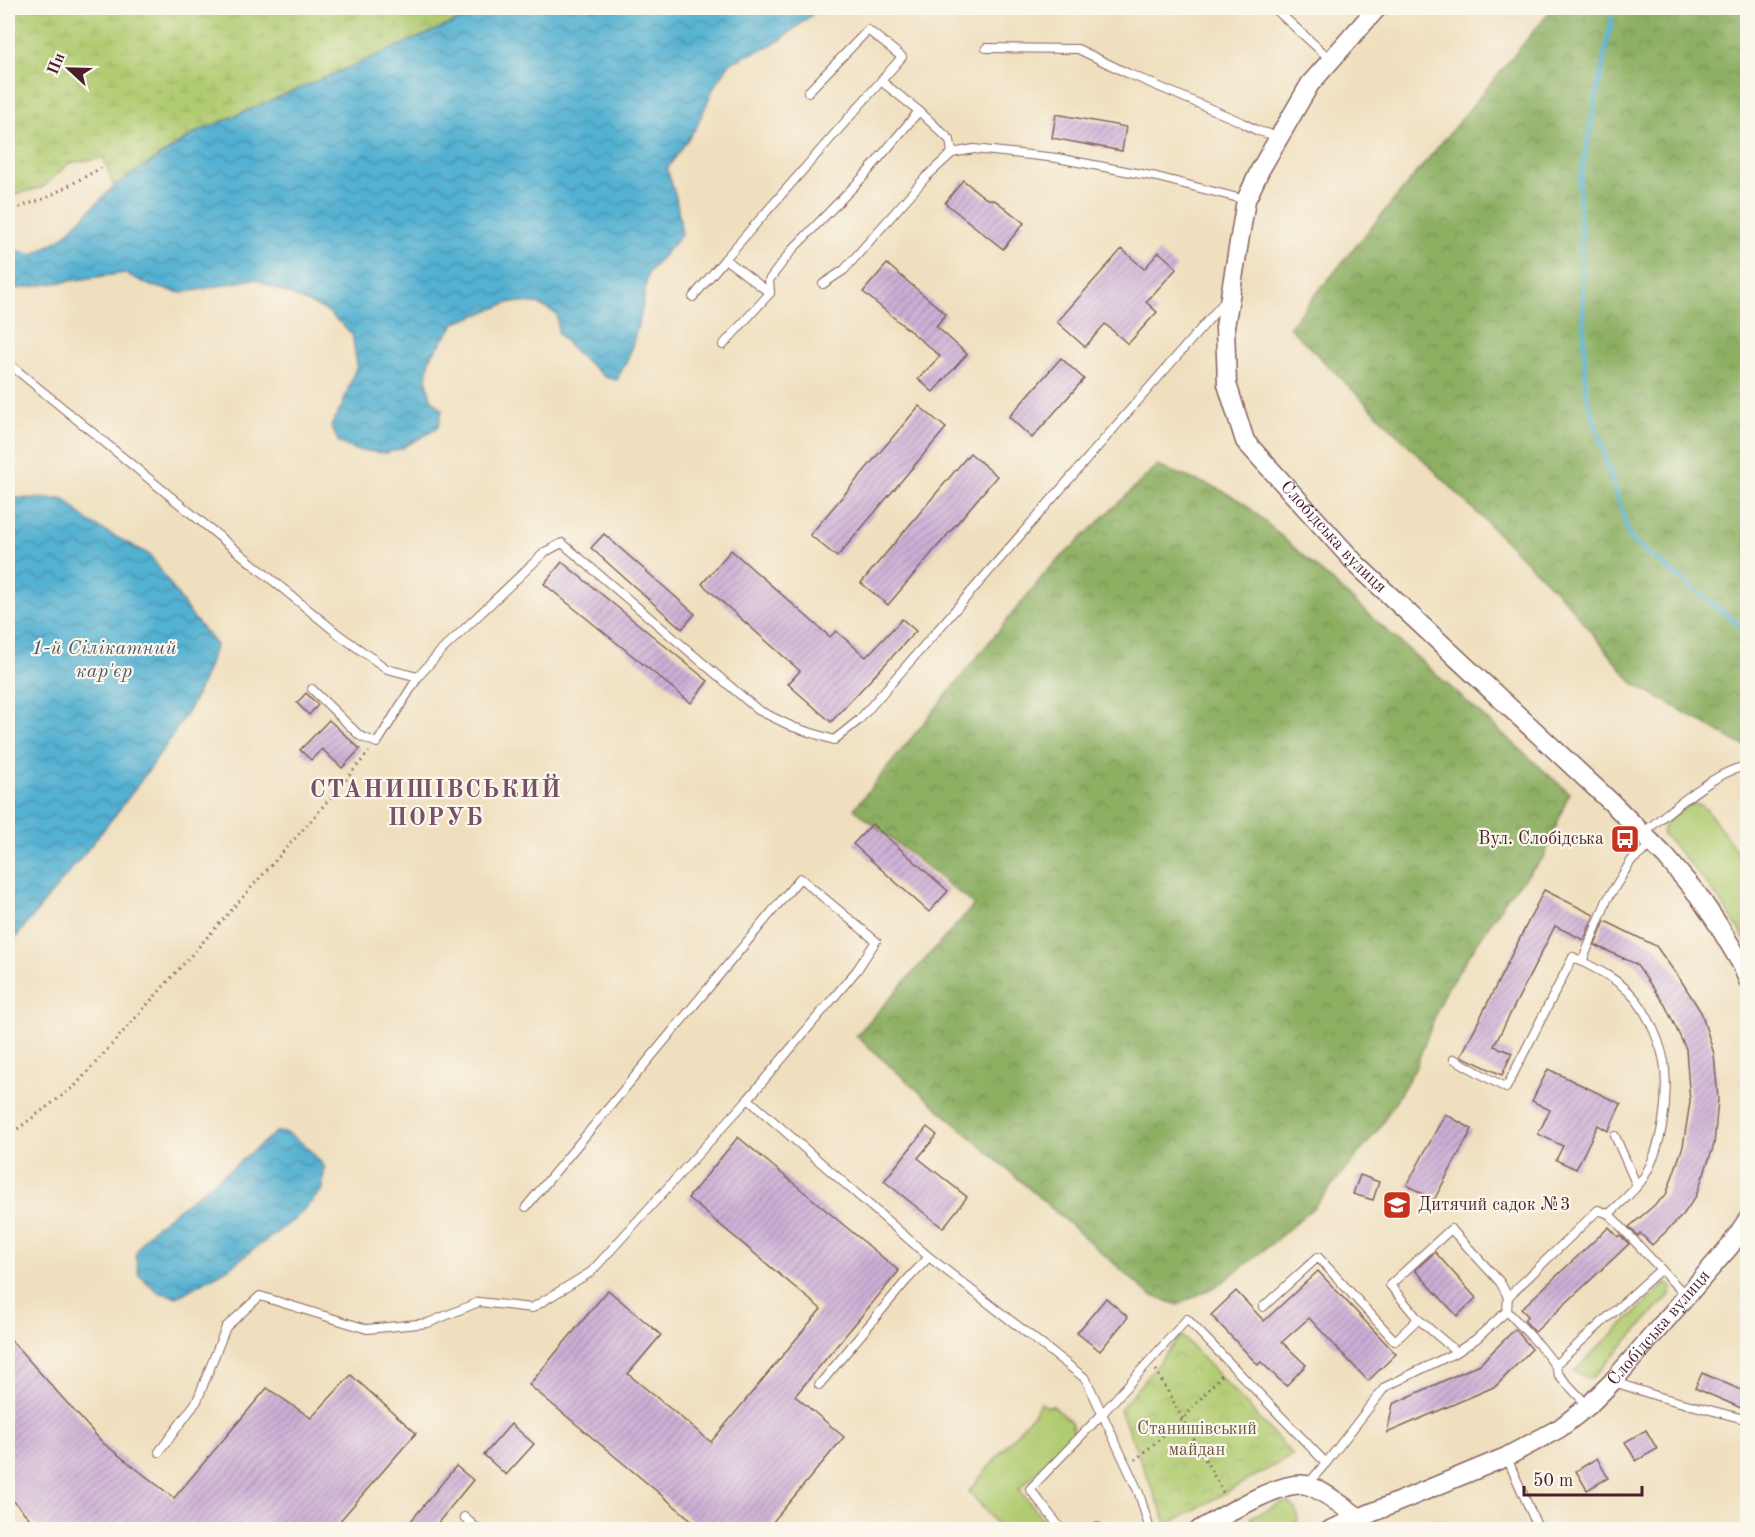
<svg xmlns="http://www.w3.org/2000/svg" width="1755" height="1537" font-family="'Old Standard TT',serif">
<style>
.grass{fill:#b0cb70;stroke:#7d754e;stroke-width:1.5}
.forest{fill:url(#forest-crowns);stroke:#6b6746;stroke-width:1.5}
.wetland{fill:url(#wetland-marsh);stroke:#7d754e;stroke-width:1.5}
.park{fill:url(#park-crowns);stroke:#7d754e;stroke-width:1.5}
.water{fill:url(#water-waves);stroke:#4e687e;stroke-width:1.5}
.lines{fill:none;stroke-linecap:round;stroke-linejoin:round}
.stream{stroke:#53b1d1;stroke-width:4.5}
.building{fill:url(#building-hatch)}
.service-casing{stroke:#84625e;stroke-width:10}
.tertiary-casing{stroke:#84625e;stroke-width:21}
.path{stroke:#84625e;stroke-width:3;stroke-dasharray:1.5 4.5;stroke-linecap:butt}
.service{stroke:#fff;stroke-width:8}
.tertiary{stroke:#fff;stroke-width:18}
.labels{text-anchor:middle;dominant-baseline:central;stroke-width:4.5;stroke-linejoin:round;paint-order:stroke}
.street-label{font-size:18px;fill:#4a1f2b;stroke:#fbf7ec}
.poi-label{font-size:18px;fill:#4a1f2b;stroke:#fbf7ec;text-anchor:end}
.park-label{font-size:18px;fill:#695340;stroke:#fbf7ec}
.water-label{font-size:20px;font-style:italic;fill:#4e596d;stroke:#fbf7ec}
.district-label{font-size:24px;font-weight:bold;letter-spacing:1.5px;fill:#785167;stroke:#fbf7ec}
</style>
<defs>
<pattern id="forest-crowns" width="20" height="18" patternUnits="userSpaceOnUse" patternTransform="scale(1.5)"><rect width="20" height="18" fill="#8caf62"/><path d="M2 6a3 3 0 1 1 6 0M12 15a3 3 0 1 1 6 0" fill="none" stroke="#748e51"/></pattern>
<pattern id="wetland-marsh" width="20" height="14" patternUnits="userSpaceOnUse" patternTransform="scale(1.5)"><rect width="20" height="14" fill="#b0cb70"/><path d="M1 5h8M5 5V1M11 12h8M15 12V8" fill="none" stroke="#99ae61"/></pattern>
<pattern id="park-crowns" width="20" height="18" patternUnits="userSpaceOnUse" patternTransform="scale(1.5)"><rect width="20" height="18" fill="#b0cb70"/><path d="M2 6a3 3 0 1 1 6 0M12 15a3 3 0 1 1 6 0" fill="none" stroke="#99ae61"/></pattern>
<pattern id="water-waves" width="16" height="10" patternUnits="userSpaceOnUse" patternTransform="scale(1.5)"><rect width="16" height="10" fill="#53b1d1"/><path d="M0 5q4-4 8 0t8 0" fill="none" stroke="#478faa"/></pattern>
<pattern id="building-hatch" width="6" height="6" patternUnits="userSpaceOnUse" patternTransform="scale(1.5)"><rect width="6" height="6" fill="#cdafd6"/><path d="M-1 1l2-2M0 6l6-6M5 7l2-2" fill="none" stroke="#a88eae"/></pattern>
</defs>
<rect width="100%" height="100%" fill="#fbf7ec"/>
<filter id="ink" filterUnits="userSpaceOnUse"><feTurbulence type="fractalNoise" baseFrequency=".0167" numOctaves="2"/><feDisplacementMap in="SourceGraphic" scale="12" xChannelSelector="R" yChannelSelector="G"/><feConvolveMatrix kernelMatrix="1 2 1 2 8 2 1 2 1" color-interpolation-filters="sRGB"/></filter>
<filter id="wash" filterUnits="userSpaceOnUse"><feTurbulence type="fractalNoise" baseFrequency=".008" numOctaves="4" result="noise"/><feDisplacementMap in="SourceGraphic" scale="24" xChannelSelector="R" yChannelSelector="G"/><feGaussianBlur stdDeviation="1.35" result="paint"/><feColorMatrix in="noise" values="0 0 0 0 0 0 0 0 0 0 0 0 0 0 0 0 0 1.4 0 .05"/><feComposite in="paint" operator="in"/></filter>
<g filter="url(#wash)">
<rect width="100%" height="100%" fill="#efdfbe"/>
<g class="grass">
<path d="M1691,804L1701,805L1706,809L1747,865V944C1727,904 1692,866 1662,833C1664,819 1680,812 1691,804Z"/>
<path d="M1666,1283L1672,1288L1670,1295L1594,1376L1589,1379L1575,1372L1574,1371Z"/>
<path d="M1041,1402L1048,1407L1052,1405L1071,1422L1075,1437L1019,1489L1050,1529H1001L969,1491L1033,1414Z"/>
<path d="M1285,1502L1290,1503L1297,1511L1298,1520L1293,1528L1257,1529L1250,1517Z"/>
</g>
<g class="forest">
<path d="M1553,8H1747V748L1633,683L1565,600L1289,327Z"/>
<path d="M1157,466L1219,489L1244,503L1569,793L1544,857L1508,896L1443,995L1415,1069L1378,1130L1314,1207L1270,1245L1220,1284L1178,1305L1150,1295L856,1036L974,905L854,809L1047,571Z"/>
</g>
<path class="wetland" d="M8,8H488L197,132L114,186L104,158L69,163L43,187L8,196Z"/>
<path class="park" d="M1181,1335L1293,1455L1167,1525L1120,1410Z"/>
<g class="water">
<path d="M488,8H853L815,12L779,41L730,63L713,89L697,126L667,169L676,198L682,234L648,273L641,315L629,356L617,380L605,377L575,352L558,333L557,314L536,303L511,302L455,323L430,358L426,378L431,399L442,409L439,425L435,430L400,449L385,453L356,450L339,443L331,426L342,406L357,365L352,334L327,311L255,279L182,293L151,286L125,273L8,290V248L33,255L62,238L114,186L197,132Z"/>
<path d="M8,498L64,499L90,523L150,555L191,615L216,645C209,663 203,683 194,700C142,790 72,867 8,947Z"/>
<path d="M276,1132L287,1133L306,1146L324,1166L323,1189L295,1219L227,1269L177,1297L158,1292L139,1275L135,1255L143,1240L155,1227L228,1171Z"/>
</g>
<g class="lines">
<path class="stream" d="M1612,18L1579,185L1586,393L1630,539L1748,632"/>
</g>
<g id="blocks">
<g class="building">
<path d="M1056,114L1126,127L1122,151L1052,138Z"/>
<path d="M963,180L985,198L996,201L1024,223L1003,249L945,203Z"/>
<path d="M1122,249L1144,269L1159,252L1177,268L1146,302L1157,312L1128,344L1105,324L1085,347L1057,322Z"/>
<path d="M887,264L946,314L936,326L967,354L933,392L918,379L940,356L863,292Z"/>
<path d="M1061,358L1084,379L1032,438L1009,417Z"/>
<path d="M919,406L946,428L837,557L810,535Z"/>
<path d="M970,453L997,476L888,605L861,583Z"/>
<path d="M604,534L695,614L682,629L591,548Z"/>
<path d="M731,550L830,637L836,631L866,657L902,619L916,631L831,722L788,684L800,671L702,584Z"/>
<path d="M562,562L708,681L691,703L544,584Z"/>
<path d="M306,693L318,705L309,715L297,703Z"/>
<path d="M329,720L360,749L342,768L322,749L311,760L300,750Z"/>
<path d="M872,824L948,891L929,912L853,844Z"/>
<path d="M1544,890L1594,915L1584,940L1555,926L1494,1046L1512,1053L1502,1075L1461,1056Z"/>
<path d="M1605,921L1656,946L1682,982L1701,1012L1714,1054L1718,1099L1714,1145L1696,1196L1683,1215L1652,1245L1640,1233L1638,1236L1629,1227L1666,1195L1683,1146L1690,1102L1686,1049L1665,1005L1636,964L1595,945Z"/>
<path d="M1548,1069L1621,1104L1608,1131L1598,1125L1576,1169L1556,1160L1563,1146L1538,1134L1550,1110L1532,1101Z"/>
<path d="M1445,1114L1472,1129L1434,1200L1407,1185Z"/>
<path d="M927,1127L937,1135L918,1158L967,1197L943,1228L884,1181Z"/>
<path d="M738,1137L899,1271L795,1396L844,1437L766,1530L701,1528L529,1385L608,1290L661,1335L628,1374L711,1442L821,1309L688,1198Z"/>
<path d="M1360,1175L1379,1182L1373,1200L1353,1194Z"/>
<path d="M1609,1227L1618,1237L1620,1235L1629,1244L1535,1332L1524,1320L1528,1316L1521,1309Z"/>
<path d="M1435,1252L1476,1298L1457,1316L1415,1270Z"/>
<path d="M1318,1271L1396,1354L1368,1381L1309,1318L1282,1342L1306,1365L1286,1386L1261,1362L1258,1365L1211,1315L1236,1291L1264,1321Z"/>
<path d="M1106,1298L1128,1317L1100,1351L1077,1333Z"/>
<path d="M1515,1329L1532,1349L1496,1386L1387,1433L1393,1404L1480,1364Z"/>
<path d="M8,1337L103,1443L174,1498L267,1388L311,1418L351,1375L416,1433L332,1530H40L8,1495Z"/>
<path d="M1702,1373L1748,1393V1411L1695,1388Z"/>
<path d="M511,1424L534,1444L506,1475L484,1455Z"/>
<path d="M1646,1430L1657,1449L1636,1461L1625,1442Z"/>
<path d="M1597,1458L1608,1478L1587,1490L1576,1471Z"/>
<path d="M456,1466L473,1480L432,1530H420L411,1521Z"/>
</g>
</g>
</g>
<g filter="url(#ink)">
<use href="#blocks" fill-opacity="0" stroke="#84625e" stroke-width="1.5"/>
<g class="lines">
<g class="service-casing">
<g id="service">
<path d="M1274,8L1330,59"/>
<path d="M986,48L1078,49L1127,73L1239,121L1258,131L1278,136"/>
<path d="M808,92L868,30L902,57L881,81"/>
<path d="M725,259L881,81L919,111"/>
<path d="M823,284L844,270L926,177L952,153L974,149L1057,158L1157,177L1246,200"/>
<path d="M693,297L725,259L770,293"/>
<path d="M723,345L770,293L769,280L792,250L865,175L919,111L950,140L952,153"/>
<path d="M8,363L338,634L387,669L418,677"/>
<path d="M312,689L360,736L377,743L418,677L440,652L545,552L562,543L758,710L793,727L834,740L859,720L1225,301"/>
<path d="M1643,833C1664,816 1722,765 1748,767"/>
<path d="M1582,962L1607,900L1631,861L1652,845"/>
<path d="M1454,1059L1506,1088L1573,957C1594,968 1615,977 1631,994C1647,1010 1663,1047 1665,1069C1668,1104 1662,1147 1644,1177C1635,1191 1621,1202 1609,1214"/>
<path d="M1615,1136L1637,1186"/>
<path d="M526,1207L800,878L876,941L857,970L748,1099L929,1257"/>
<path d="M1508,1297L1598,1210L1609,1214L1687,1297"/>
<path d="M1507,1311L1541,1347L1555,1365L1558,1374L1588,1406"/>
<path d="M1418,1319L1390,1285L1451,1229L1500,1282L1508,1297L1507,1311L1476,1339L1457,1352"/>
<path d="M1555,1365L1661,1269"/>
<path d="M1614,1382L1660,1397L1748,1420"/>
<path d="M819,1385L906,1281L929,1257L1086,1379L1139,1493L1150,1530"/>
<path d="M159,1452L197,1401L226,1327L260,1296L367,1329L428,1323L479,1302L532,1308L591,1272L748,1099"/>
<path d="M1507,1458L1539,1530"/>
<path d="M1307,1485L1326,1463"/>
<path d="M464,1517L479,1530"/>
<path d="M1062,1530L1030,1489L1102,1414L1187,1319L1326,1463L1385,1387L1457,1352L1418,1319L1395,1341L1318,1257L1263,1307"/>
<path d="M1096,1530L1098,1527L1105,1530"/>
</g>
</g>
<g class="tertiary-casing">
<g id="tertiary">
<path id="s1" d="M1377,8L1310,84L1260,170L1246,200L1225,327L1227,384L1245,441L1357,565L1612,803L1666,857L1698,895L1717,923L1741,963L1748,980"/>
<path d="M1199,1530C1222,1517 1280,1480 1306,1485C1318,1487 1347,1509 1358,1517"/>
<path id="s2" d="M1330,1530L1506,1457L1560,1428L1588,1406L1613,1381L1730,1246L1748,1219"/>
</g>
</g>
<g class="path">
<path d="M8,211L46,198L101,168"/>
<path d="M8,1136L75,1086L314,817L369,752"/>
<path d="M1156,1370L1225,1496"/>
<path d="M1135,1460L1183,1419L1224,1372"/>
</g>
<use href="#service" class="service"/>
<use href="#tertiary" class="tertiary"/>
</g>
</g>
<defs>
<g id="bus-square" transform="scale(1.5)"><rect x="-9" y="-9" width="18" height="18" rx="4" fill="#c8321e" stroke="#fbf7ec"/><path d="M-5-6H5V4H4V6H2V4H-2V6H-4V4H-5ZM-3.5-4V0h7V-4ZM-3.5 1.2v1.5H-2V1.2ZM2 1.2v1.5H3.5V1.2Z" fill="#fff"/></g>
<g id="school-square" transform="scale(1.5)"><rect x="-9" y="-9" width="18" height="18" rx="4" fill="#c8321e" stroke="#fbf7ec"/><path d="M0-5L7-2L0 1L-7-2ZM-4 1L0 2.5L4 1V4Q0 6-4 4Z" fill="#fff"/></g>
</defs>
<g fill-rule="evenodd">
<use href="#bus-square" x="1625" y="839"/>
<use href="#school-square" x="1397" y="1205"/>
</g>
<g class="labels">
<g class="street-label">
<text stroke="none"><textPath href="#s1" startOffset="610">Слобідська вулиця</textPath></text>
<text stroke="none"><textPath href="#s2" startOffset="393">Слобідська вулиця</textPath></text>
</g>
<g class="poi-label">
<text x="1604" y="839">Вул. Слобідська</text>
<text x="1418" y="1205" text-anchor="start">Дитячий садок №3</text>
</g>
<g class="park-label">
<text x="1197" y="1429">Станишівський<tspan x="1197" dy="21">майдан</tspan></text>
</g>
<g class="water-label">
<text x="104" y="649">1-й Сілікатний<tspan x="104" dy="23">кар'єр</tspan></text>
</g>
<g class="district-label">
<text x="436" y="791">СТАНИШІВСЬКИЙ<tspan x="436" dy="28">ПОРУБ</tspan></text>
</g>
</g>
<rect width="1755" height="1537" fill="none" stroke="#fbf7ec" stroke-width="30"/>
<g transform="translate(69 69) rotate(292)" stroke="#fbf7ec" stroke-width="4.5" paint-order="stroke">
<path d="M0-4.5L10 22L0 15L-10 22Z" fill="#4a1f2b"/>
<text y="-9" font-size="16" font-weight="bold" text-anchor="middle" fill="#4a1f2b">Пн</text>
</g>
<path d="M1524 1486v9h118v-9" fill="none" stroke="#4a1f2b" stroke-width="3"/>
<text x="1533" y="1486" font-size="18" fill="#4a1f2b" stroke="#fbf7ec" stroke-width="4.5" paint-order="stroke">50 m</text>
</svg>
